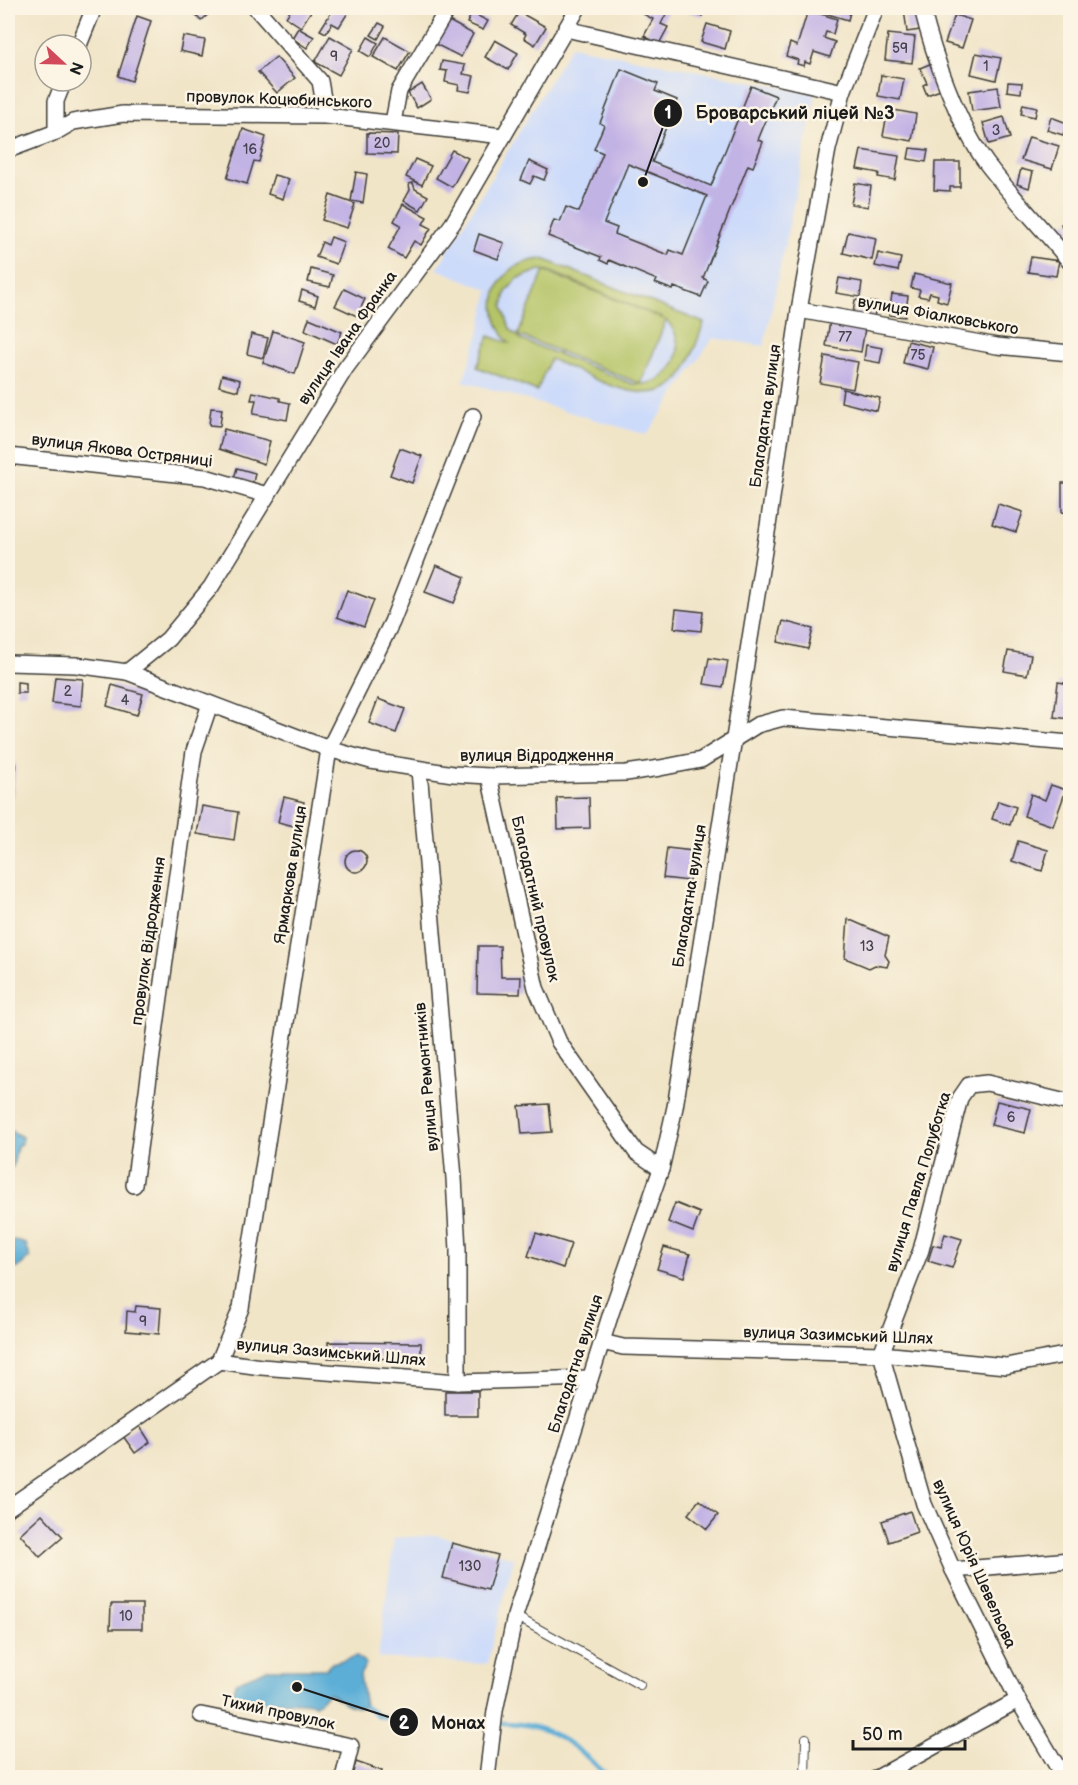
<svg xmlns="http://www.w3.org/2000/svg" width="1078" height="1785" font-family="'Balsamiq Sans',sans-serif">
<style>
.built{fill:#cddbfa}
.green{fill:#b5c467;stroke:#687042;stroke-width:1.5;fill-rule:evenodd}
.water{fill:#5baed7;stroke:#3c657a;stroke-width:1.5}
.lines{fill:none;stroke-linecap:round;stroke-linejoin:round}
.stream{stroke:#5baed7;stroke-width:4.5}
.building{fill:#c2b3e5;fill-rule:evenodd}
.lane-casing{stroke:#3c3a36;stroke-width:10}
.street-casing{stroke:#3c3a36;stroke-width:18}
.lane{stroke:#fff;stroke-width:8}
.street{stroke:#fff;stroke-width:15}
.labels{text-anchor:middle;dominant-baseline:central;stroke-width:5;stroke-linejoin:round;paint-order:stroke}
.number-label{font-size:14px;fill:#46424e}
.street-label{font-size:16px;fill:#1c1c1c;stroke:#fcf5e5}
.leader{fill:none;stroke:#1c1c1c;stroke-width:2}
.callout-dot{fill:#1c1c1c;stroke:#fcf5e5;stroke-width:2}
.mark-label{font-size:18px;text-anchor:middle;font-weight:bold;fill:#fff}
.callout-label{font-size:18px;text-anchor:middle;font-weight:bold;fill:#1c1c1c;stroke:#fcf5e5;stroke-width:5;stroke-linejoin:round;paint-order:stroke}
</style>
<rect width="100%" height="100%" fill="#fcf5e5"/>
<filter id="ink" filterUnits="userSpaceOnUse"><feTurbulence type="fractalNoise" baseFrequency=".0167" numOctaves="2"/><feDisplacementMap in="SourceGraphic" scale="12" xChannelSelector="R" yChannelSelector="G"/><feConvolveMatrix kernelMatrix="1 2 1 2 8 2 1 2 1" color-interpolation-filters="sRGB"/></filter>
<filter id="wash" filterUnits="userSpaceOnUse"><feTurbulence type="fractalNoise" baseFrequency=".008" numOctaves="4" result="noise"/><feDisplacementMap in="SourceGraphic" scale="24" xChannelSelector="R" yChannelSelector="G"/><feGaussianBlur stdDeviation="1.35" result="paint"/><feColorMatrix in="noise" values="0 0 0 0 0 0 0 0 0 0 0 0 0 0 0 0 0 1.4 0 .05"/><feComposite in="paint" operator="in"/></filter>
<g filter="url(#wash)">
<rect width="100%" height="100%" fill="#f1e5c8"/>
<g class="built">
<path d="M571,46L816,94L764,346L713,338L647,435L463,381L479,334L489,290L437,269Z"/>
<path d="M437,1535L514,1558L487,1664L378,1658L394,1538Z"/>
</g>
<path class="green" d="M543,259L704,323C697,340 692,360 682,375C653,417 586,373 550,359L537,391L477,367L489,336L509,343C480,308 495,262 543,259ZM540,270L549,271L664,319L544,271L518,335L641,384L666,320C693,348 671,388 633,384L522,340L510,329L503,307L506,292L517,279Z"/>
<g class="water">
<path d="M8,1129L22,1137V1143L17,1146L13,1167L8,1169Z"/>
<path d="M17,1241L26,1244L30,1257L18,1268H8V1242Z"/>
<path d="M357,1656L366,1664L360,1675L365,1707C351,1710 340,1700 329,1693L316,1704C288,1698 258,1704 229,1701L236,1682L268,1669H326L332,1663Z"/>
</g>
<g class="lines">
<g class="stream">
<path d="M365,1707L378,1716L398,1719"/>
<path d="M498,1723C548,1721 575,1745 610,1778"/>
</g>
</g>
<g id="blocks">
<g class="building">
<path d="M193,8H215L201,21L191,10Z"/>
<path d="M292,8H313L301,27L286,17Z"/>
<path d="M334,8H343L349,11L339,27L332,23L326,33L320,30Z"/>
<path d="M646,8H669L661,24L668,27L659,44L644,36L653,19L643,14Z"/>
<path d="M691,8H705L702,16L689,12Z"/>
<path d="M819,8H851L848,20L818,11Z"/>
<path d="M917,8L920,30L907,32L904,9Z"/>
<path d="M937,8H957L955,14Z"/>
<path d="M1057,8H1069L1068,13L1057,10Z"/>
<path d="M808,10L837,19L833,34L826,32L824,38L835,42L830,57L814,52L810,64L805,62L804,66L797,64L798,60L786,56L790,43L797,46Z"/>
<path d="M519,12L546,27L535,45L524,38L526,34L511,25Z"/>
<path d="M472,13L488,21L483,30L467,23Z"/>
<path d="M955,15L971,20L962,48L945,43Z"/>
<path d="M137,16L151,21L132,81L118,76Z"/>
<path d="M447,20L473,34L461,57L435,44Z"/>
<path d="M379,23L385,26L378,39L371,35Z"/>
<path d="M707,24L730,31L725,49L701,42Z"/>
<path d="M298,28L314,37L307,48L292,38Z"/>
<path d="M888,34L915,37L912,63L885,60Z"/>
<path d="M183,36L205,40L202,56L180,51Z"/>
<path d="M330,36L353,49L339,75L315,62Z"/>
<path d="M368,37L378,43L370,57L360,51Z"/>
<path d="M385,37L410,51L398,71L373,57Z"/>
<path d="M495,40L518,53L508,70L485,57Z"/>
<path d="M976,53L1001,58L996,80L971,74Z"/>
<path d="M276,57L295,78L277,93L258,72Z"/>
<path d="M442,61L465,65L463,74L474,76L470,92L458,90L459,85L445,82L447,71L440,70Z"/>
<path d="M932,63L943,89L927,95L923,85L927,83L920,68Z"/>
<path d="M621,69L658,84L655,91L677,100L652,162L711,186L751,86L776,96L758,140L763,142L753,167L748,165L703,278L708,281L701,297L674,287L673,290L655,283L657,280L609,260L608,264L600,260L601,257L548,236L554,220L560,222L566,207L579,212L603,153L594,149L604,125L600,123ZM628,164L707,196L683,255L670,250L668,255L615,234L617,228L604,223Z"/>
<path d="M881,75L904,79L900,100L878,96Z"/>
<path d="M1008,82L1022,83L1021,93L1007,91Z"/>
<path d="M422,84L431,99L417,108L408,93Z"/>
<path d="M998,87L1001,107L972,111L969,91Z"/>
<path d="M1023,104L1037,107L1035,117L1021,114Z"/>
<path d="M888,109L916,114L912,141L883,136Z"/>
<path d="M1004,117L1010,138L989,144L983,123Z"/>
<path d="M1051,117L1067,123L1063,135L1047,130Z"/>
<path d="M243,129L266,137L259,162L254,161L247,184L227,178Z"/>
<path d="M367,133L398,134L397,154L367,153Z"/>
<path d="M1029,137L1059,146L1052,169L1021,160Z"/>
<path d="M910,148L928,150L926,162L908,159Z"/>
<path d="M452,150L468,158L452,187L436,178Z"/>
<path d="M861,150L899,156L895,180L878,177L879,173L857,169Z"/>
<path d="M415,159L431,166L422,185L406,177Z"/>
<path d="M529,161L548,170L544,180L534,176L530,184L521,180Z"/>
<path d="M935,162H960V187H950V191L934,190Z"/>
<path d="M1021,169L1033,172L1029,188L1017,184Z"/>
<path d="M356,172L367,174L363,203L351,201Z"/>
<path d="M274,175L289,179L283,199L268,194Z"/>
<path d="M413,183L415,189L428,196L420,210L404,201L410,190L409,184Z"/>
<path d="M855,183L871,186L868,207L851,204Z"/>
<path d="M330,195L355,204L347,228L322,220Z"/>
<path d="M403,204L427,217L423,224L431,228L421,245L414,241L404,258L388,249L401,225L394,221Z"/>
<path d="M1070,221V235L1065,237L1061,224Z"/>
<path d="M848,232L876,238L872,260L843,253Z"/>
<path d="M479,234L504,243L498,259L474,250Z"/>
<path d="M331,237L344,242L336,264L316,257L322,242L328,245Z"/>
<path d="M878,253L901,258L898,271L875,266Z"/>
<path d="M1031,257L1059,261L1056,276L1028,272Z"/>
<path d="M311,269L333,275L330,287L308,282Z"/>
<path d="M914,274L952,283L947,303L937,300L938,295L930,293L928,298L918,296L920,290L911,288Z"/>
<path d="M839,278L862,282L860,297L836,293Z"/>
<path d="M344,289L365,299L357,316L335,306Z"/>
<path d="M302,290L318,296L315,306L299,301Z"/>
<path d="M892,294L908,296L905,317L889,315Z"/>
<path d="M855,300L877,303L874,317L853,313Z"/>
<path d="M309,318L342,332L337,344L305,330Z"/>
<path d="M830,321L865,328L861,352L826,346Z"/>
<path d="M273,331L305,342L295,374L263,363Z"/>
<path d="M251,334L268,338L263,358L247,354Z"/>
<path d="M908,341L933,347L928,369L903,363Z"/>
<path d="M866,345L883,348L880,363L864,360Z"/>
<path d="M825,356L858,362L853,389L820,383Z"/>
<path d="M222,375L240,380L238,391L219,386Z"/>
<path d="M843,389L880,398L877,411L841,402Z"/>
<path d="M253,392L280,398V401L290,403L287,420L253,414L256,400H251Z"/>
<path d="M211,408L222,409L220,426L209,425Z"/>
<path d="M224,429L270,441L264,464L219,449Z"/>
<path d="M400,448L422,456L412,483L390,475Z"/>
<path d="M237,468L255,473L253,483L234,478Z"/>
<path d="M1062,483H1070V513L1062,512Z"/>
<path d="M998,504L1023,512L1016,532L992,524Z"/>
<path d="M436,565L465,577L454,603L425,592Z"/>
<path d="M347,590L374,600L364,627L337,617Z"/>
<path d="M676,609L703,612L701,631L674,628Z"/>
<path d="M783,621L813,629L808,649L778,642Z"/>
<path d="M1008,651L1031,655L1027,675L1004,671Z"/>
<path d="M709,658L728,661L723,687L704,684Z"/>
<path d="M55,677L83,679L81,706L52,703Z"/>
<path d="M17,682L26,683V693H17Z"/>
<path d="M1058,682L1070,684V719L1054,717Z"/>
<path d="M112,685L143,694L137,715L107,706Z"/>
<path d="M378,699L405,709L396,733L369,723Z"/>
<path d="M8,763L16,764L12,799H8Z"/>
<path d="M1051,785L1066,790L1053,826L1024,816L1031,794L1045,800Z"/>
<path d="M284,797L304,802L298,827L278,822Z"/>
<path d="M589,797L590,828L558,829L557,798Z"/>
<path d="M998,801L1016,807L1010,825L992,819Z"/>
<path d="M202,806L238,812L234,840L197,834Z"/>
<path d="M1018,841L1048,850L1042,871L1012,861Z"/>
<path d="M667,848L693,851L689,881L663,878Z"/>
<circle cx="356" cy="861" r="11"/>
<path d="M848,919L889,937L885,955L889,961L887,967L875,965L869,968L845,958Z"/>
<path d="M478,946H500L501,977H521L520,994L477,993Z"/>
<path d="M997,1101L1031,1109L1025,1133L991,1125Z"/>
<path d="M549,1104L552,1132L522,1134L519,1106Z"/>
<path d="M675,1203L700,1213L693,1232L668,1222Z"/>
<path d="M536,1233L571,1244L563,1268L528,1256Z"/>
<path d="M945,1234L962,1239L952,1268L928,1261L933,1245L941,1247Z"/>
<path d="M664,1247L690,1254L684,1277L657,1269Z"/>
<path d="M136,1306L161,1308L159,1334L126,1331L127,1311L135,1312Z"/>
<path d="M328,1342L421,1343V1359L328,1358Z"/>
<rect x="445" y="1391" width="33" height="25"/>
<path d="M139,1425L150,1442L135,1453L123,1436Z"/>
<path d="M699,1500L718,1515L707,1529L688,1514Z"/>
<path d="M910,1511L917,1532L889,1542L882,1521Z"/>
<path d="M42,1514L63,1537L40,1557L20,1534Z"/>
<path d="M452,1543L498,1555L488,1590L443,1578Z"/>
<path d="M111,1604H142V1629H110Z"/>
<path d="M356,1762L382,1771L380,1778H351Z"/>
</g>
</g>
</g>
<g filter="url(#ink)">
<use href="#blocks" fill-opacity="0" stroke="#3c3a36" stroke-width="1.5"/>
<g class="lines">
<g class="lane-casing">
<g id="lane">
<path d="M515,1616L640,1685"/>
<path d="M805,1778L806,1738"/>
</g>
</g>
<g class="street-casing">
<g id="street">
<path d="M256,8L320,81L326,116"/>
<path d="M922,8C933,54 958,125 987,164C1013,198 1043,229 1070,262"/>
<path d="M566,29L843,92"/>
<path d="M79,45L94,8"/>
<path d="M393,122L399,91L448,8"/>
<path d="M56,132V101L64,81"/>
<path d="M8,150L56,132L73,122L123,114L326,116L503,136"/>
<path d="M799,310L997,346L1070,353"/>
<path d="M8,456L205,477L267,495"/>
<path d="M8,663L76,665L127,672L329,749L371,761L453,774L489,776L626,773L660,768L701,760L757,725L783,718L1070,743"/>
<path d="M127,672L168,639L211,587L345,369L453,223L578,8"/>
<path d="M419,770L454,1178L458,1250V1382"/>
<path d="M489,776L536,988L559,1042L636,1152L661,1169"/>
<path d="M134,1185L194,751L210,704"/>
<path d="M602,1342L623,1347L881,1354L1006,1366L1070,1354"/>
<path d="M219,1361L241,1308L329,749L392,622L473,416"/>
<path d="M8,1508L219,1361L261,1367L458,1382L590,1378"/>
<path d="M953,1570L1070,1560"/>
<path d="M201,1715L351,1746L343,1778"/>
<path d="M487,1778L495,1711L515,1616L611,1313L661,1169L675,1107L768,526L799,310L828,149L843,92L876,8"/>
<path d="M877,1778L1018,1700"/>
<path d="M1064,1778L1018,1700L953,1570L924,1504L881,1354L921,1250L960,1098L969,1085L987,1083L1070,1103"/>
</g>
</g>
<use href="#lane" class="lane"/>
<use href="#street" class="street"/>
</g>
</g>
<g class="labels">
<g class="number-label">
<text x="900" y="48">59</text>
<text x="334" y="56">9</text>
<text x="986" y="66">1</text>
<text x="996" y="130">3</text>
<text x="382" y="143">20</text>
<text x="250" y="149">16</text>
<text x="845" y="337">77</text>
<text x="918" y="355">75</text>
<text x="68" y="691">2</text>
<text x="125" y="700">4</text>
<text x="867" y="946">13</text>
<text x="1011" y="1117">6</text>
<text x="143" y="1321">9</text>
<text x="470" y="1566">130</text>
<text x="126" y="1616">10</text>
</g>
<g class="street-label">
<text transform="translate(279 100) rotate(2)">провулок Коцюбинського</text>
<text transform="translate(938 316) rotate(10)">вулиця Фіалковського</text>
<text transform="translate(348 338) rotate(-55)">вулиця Івана Франка</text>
<text transform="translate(766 416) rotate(-82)">Благодатна вулиця</text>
<text transform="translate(122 451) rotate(7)">вулиця Якова Остряниці</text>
<text x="537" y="756">вулиця Відродження</text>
<text transform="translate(291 875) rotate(-81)">Ярмаркова вулиця</text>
<text transform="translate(690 896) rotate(-81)">Благодатна вулиця</text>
<text transform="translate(535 899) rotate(77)">Благодатний провулок</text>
<text transform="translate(149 941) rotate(-82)">провулок Відродження</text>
<text transform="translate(427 1077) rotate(-95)">вулиця Ремонтників</text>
<text transform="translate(919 1182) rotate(-73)">вулиця Павла Полуботка</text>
<text transform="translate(838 1336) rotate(2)">вулиця Зазимський Шлях</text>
<text transform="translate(331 1353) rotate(5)">вулиця Зазимський Шлях</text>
<text transform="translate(576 1364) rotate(-72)">Благодатна вулиця</text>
<text transform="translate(974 1564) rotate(66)">вулиця Юрія Шевельова</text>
<text transform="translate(278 1713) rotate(12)">Тихий провулок</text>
</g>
</g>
<path class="leader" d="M643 182L668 113M297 1687L404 1722"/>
<g class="callout-dot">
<circle cx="643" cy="182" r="6"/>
<circle cx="297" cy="1687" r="6"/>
<circle cx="668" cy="113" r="15"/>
<circle cx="404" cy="1722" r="15"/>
</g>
<g class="mark-label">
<text x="668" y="119">1</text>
<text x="404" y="1729">2</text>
</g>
<g class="callout-label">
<text x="795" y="119">Броварський ліцей №3</text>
<text x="458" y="1729">Монах</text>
</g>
<rect width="1078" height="1785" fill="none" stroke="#fcf5e5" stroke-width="30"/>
<g transform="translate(63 63) rotate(112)"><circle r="28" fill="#fcf5e5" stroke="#a29e95" stroke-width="1.5"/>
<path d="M0-4.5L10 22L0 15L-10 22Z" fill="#d1495b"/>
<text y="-9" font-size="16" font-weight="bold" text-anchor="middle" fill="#1c1c1c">N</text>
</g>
<path d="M853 1740v9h112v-9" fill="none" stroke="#1c1c1c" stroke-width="3"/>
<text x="862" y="1740" font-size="18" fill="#1c1c1c" stroke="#fcf5e5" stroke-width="4.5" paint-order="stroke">50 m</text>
</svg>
